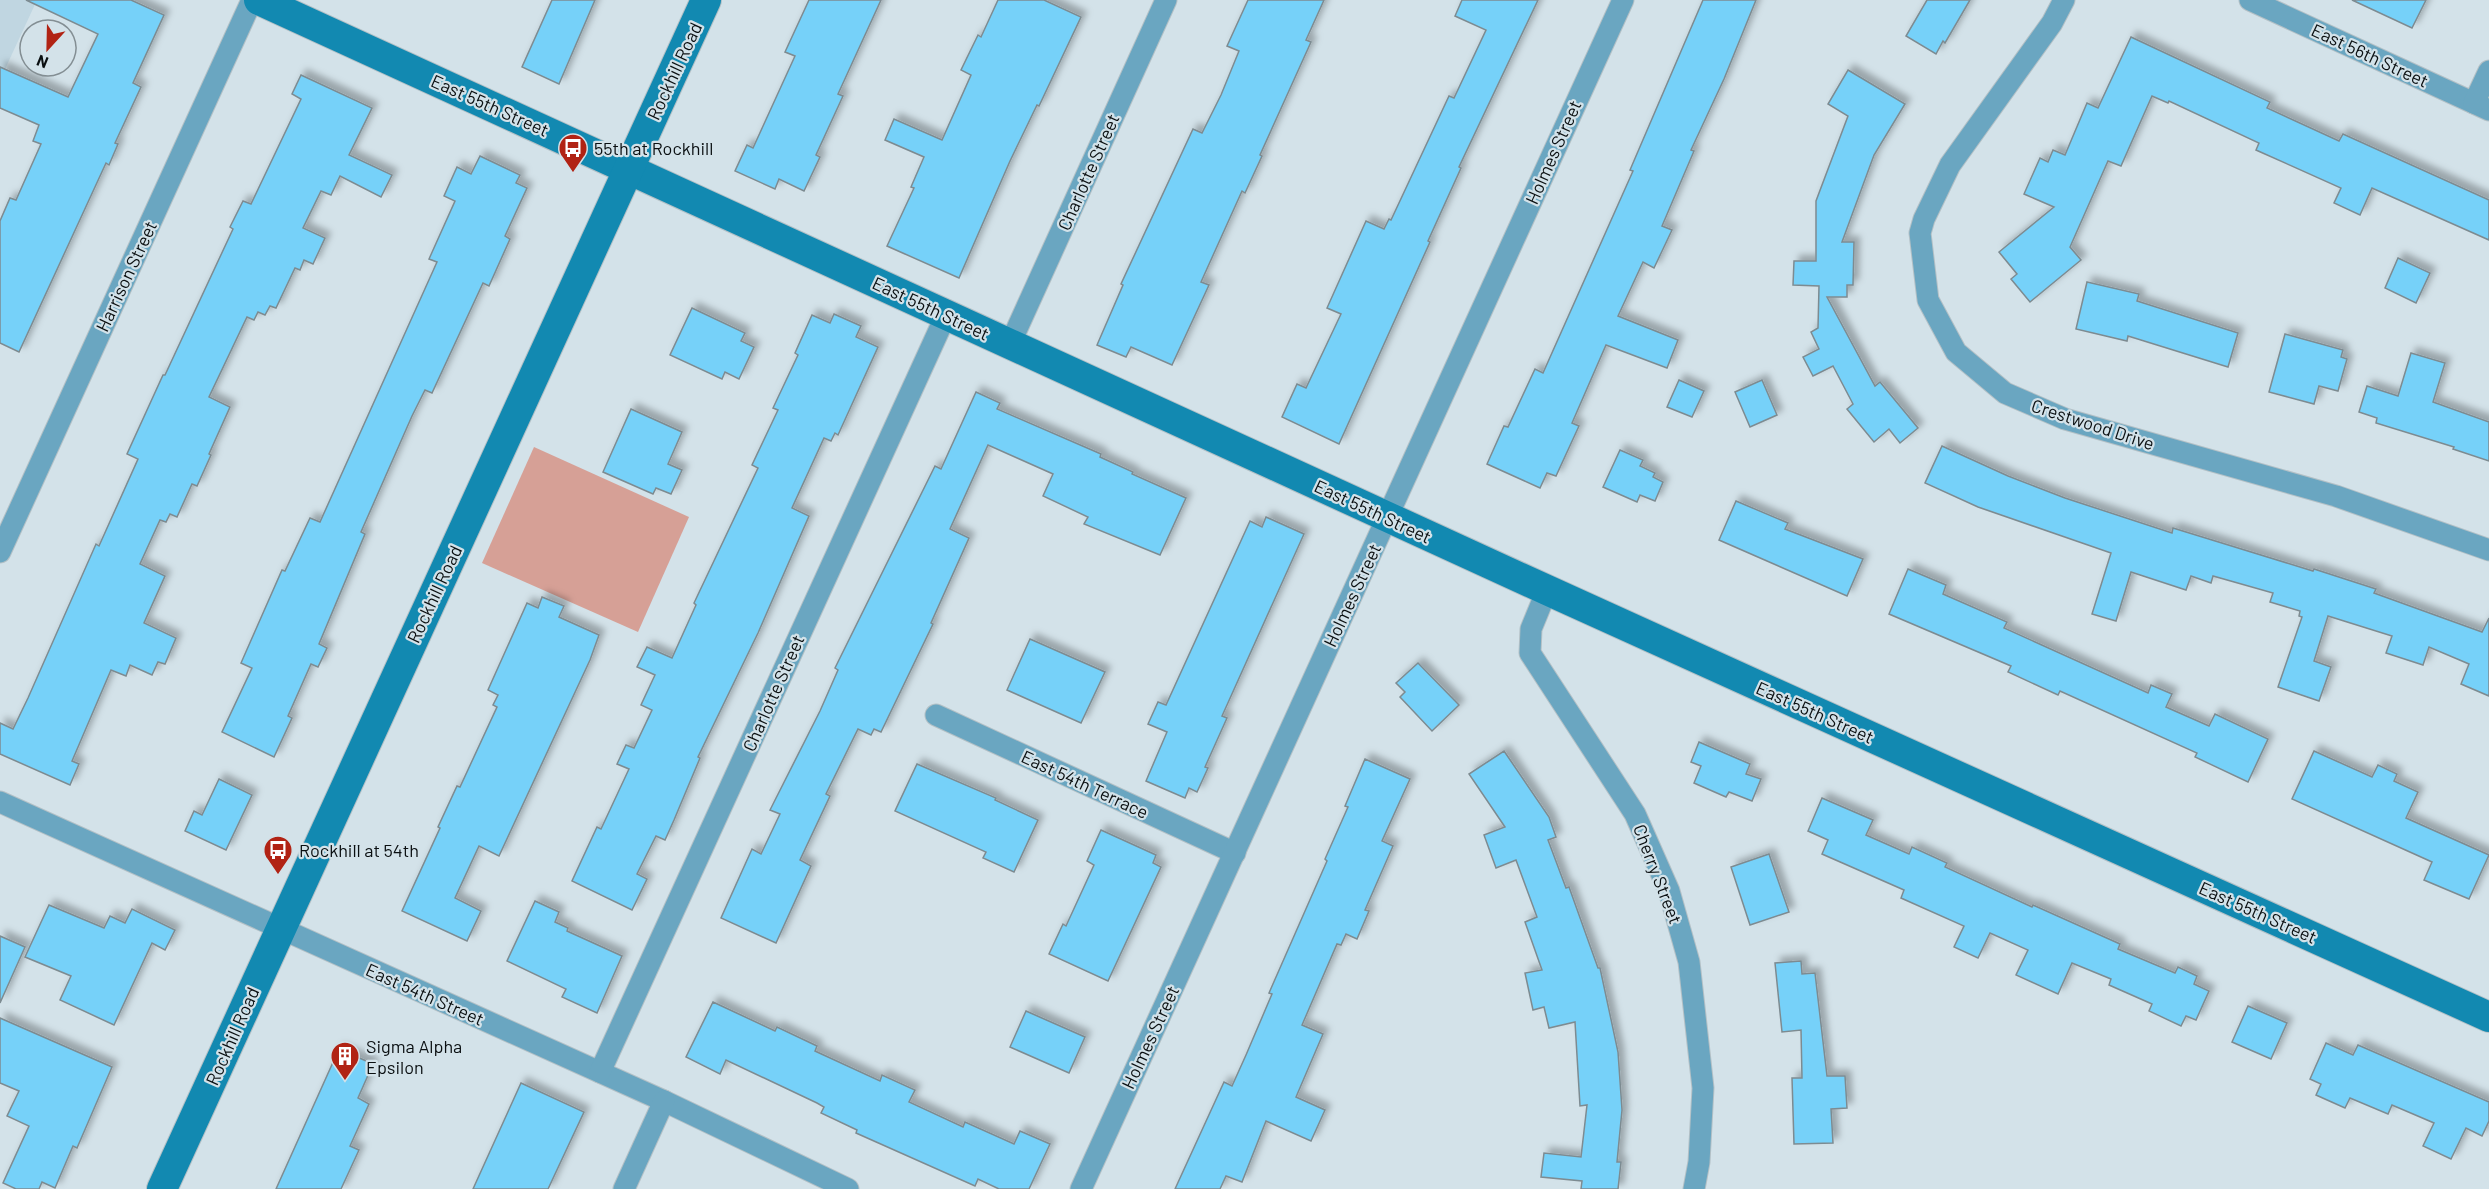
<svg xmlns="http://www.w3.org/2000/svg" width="2489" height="1189" font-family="Barlow,sans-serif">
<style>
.built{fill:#c0d6e1}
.green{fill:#d6a096}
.building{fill:#76d1f9;stroke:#7d8b91;stroke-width:1.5;filter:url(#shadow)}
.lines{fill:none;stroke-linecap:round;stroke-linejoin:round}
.street-casing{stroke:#b3c0c6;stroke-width:23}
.secondary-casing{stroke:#b3c0c6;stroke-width:32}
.street{stroke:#6aa6c1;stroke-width:21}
.secondary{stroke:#1289b1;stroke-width:30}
.labels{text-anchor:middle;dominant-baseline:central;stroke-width:4.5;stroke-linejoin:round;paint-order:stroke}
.street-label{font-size:18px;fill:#0a0f11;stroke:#d3e2e9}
.poi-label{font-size:18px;fill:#0a0f11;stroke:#d3e2e9;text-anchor:start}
</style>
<defs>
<filter id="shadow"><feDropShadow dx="5.5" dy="-5.5" stdDeviation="3" flood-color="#0004"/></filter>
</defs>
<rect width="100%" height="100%" fill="#d3e2e9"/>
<path class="built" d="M0,0H37L0,80Z"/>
<path class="green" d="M534,447L689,517L638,632L482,563Z"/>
<g class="building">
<path d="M26,0H131L164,15L133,83L141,87L115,143L118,144L109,165L106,163L19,352L0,343V221L10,198L16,200L41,144L33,141L39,125L0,108V67L68,97L98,34Z"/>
<path d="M552,0H595L559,84L522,67Z"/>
<path d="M809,0H881L838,94L843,96L816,155L820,157L804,191L779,179L775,189L735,171L747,145L753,148L795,56L785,52Z"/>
<path d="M998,0H1044L1081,17L1039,106L1037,105L1010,161L959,278L887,246L914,188L911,187L924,157L885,140L894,119L942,140L971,75L961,70L978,35L981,37Z"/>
<path d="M1248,0H1324L1306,40L1311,42L1260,155L1262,156L1245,193L1242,191L1201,282L1209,285L1172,365L1131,347L1126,357L1097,345L1123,285L1121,284L1193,129L1202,133L1221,95L1239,51L1227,46Z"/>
<path d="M1462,0H1538L1459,167L1461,168L1428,241L1430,242L1339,444L1282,417L1297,384L1306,388L1341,314L1327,308L1366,221L1384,229L1389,219L1391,220L1449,96L1454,98L1486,30L1455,16Z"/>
<path d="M1703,0H1756L1724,79L1691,150L1694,151L1662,226L1672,230L1654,268L1643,262L1618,316L1678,340L1667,368L1606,345L1572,423L1579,426L1556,476L1547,473L1540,488L1487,464L1504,426L1508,427L1535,369L1543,373L1633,171L1630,170Z"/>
<path d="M1927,0H1970L1945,43L1943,41L1936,54L1906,36Z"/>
<path d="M2352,0H2426L2412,28Z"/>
<path d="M2131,37L2270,102L2267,108L2339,141L2343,134L2489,200V240L2372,188L2360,215L2334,203L2341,188L2256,150L2259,143L2169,101L2168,103L2152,96L2121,166L2108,161L2070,247L2081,260L2030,302L2011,279L2017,274L1999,252L2054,207L2024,194L2040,158L2048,162L2053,150L2065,155L2087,103L2098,108Z"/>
<path d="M1848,70L1905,104L1874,155L1842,242H1854L1853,285H1847V297H1827L1875,386L1880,382L1918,428L1900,443L1889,429L1874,442L1847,409L1853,404L1833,366L1813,376L1803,357L1819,349L1811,332L1818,328L1819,286L1793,285L1794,261H1816V201L1848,116L1828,104Z"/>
<path d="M301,75L372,108L349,155L392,175L381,197L340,176L331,195L321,191L303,228L325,238L313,264L304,260L300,270L295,268L276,308L270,306L265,315L258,312L254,320L247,317L209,397L230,407L209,454L211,455L197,486L192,484L177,517L170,514L166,522L160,520L140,564L165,576L144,623L176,638L165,664L158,662L152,675L130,665L126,676L111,670L72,761L79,764L70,785L0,754V723L13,729L28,698L96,544L99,546L138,459L127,454L163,375H165L233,229L230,227L243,201L251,204L301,99L292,94Z"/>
<path d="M480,156L520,175L516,183L527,188L505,236L510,239L489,286L483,283L432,393L425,390L412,416L361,532L365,534L319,644L327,648L318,667L311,664L288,716L292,718L274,757L222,732L252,668L241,663L282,570L285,571L310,518L320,522L437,262L429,259L455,201L444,196L457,167L471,174Z"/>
<path d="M2398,258L2430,273L2416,303L2385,288Z"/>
<path d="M2087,282L2139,294L2137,301L2238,333L2228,367L2128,336L2127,341L2076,329Z"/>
<path d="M692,308L745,333L741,341L754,347L739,379L725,372L722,379L670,355Z"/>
<path d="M834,314L861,326L856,337L878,347L838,435L835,433L831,441L824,438L792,508L809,516L758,633L698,757L700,758L674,820L665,840L656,836L637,874L647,879L632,910L572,881L597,827L601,829L629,769L617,764L626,745L634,748L652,710L641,705L655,675L637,667L647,647L672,658L696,605L694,603L758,468L752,465L778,410L773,408L798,355L795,353L812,315L830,323Z"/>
<path d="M2285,334L2343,350L2341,357L2347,359L2338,391L2319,386L2314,404L2269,392Z"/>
<path d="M2411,353L2445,363L2433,402L2489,422V461L2453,449L2454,447L2376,423L2377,418L2359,412L2367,386L2398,396Z"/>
<path d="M1679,380L1704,391L1692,417L1667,407Z"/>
<path d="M1762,380L1777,415L1750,427L1735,392Z"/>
<path d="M976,392L1000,403L997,409L1101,454L1100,457L1133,472L1132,474L1186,498L1160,555L1084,524L1088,517L1043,496L1053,474L988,445L950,529L969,538L931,623L933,624L881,732L874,729L871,735L858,729L826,794L830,796L800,860L811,866L776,943L721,918L752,849L761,854L780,814L770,810L820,711L838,670L835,668L935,466L941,469Z"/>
<path d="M631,409L682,432L668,464L682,470L671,494L656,488L653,494L603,472Z"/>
<path d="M1942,446L2008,476L2065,498L2172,533L2173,528L2313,571L2314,569L2376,589L2374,593L2482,632L2489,618V696L2461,684L2469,664L2429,647L2423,665L2386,653L2392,636L2328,616L2314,661L2331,667L2319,701L2278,687L2302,617L2299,616L2300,611L2270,602L2273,593L2213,576L2211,583L2191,576L2186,590L2131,572L2116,621L2092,614L2111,553L1978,507L1925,483Z"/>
<path d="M1620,450L1643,460L1640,466L1655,473L1653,477L1663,482L1655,501L1640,495L1637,502L1603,487Z"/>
<path d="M1736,501L1788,523L1785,529L1863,559L1847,596L1719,540Z"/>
<path d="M1266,517L1304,534L1222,716L1227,718L1205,767L1208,768L1197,792L1189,788L1185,798L1146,781L1167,732L1148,724L1158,702L1166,705L1250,521L1262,527Z"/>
<path d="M1908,569L1946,585L1943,594L2007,622L2004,628L2148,693L2151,685L2172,694L2166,707L2209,726L2215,714L2268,739L2248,782L2195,757L2197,753L2060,691L2058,695L2008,672L2011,666L1889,614Z"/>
<path d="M542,597L564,606L559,617L599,635L590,660L499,856L479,846L455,898L481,911L467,941L402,911L440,828L438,827L457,786L460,787L497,707L493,705L498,695L488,690L527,603L538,608Z"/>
<path d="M1030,639L1105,672L1081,723L1007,690Z"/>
<path d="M1418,663L1459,705L1432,731L1400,697L1405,692L1396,683Z"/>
<path d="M1699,742L1750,764L1746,774L1761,779L1752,801L1729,792L1726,797L1694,783L1701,766L1691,762Z"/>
<path d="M1504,751L1549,817L1556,837L1548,840L1566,888L1569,887L1598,968H1600L1618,1052L1622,1110L1617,1162H1621L1618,1189H1581L1582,1181L1541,1177L1544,1153L1581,1157L1587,1105L1580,1106L1575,1022L1549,1028L1544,1007L1533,1010L1525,973L1542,970L1525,922L1537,917L1516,860L1496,868L1484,835L1505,827L1469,774Z"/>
<path d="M2314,751L2372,777L2378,765L2397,774L2394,781L2418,792L2406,818L2489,855L2469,899L2424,880L2432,862L2292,799Z"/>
<path d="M1365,759L1410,779L1382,841L1393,846L1365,910L1369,911L1357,939L1346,934L1341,945L1337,944L1302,1025L1323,1034L1296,1097L1325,1110L1311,1141L1266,1121L1242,1182L1226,1176L1220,1189H1175L1224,1082L1232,1086L1246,1055L1272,994L1269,993L1327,861L1325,859L1348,807L1345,806Z"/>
<path d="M917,764L996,798L995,800L1038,820L1014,872L983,858L986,852L895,811Z"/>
<path d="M219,779L252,795L226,850L185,831L194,811L202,815Z"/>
<path d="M1822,798L1873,820L1866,835L1909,854L1912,847L1947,863L1945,867L2032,907L2033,905L2120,944L2118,949L2175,973L2178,967L2197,976L2194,984L2209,991L2196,1020L2186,1016L2181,1026L2149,1011L2152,1004L2109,985L2111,979L2072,963L2058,994L2016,975L2028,950L1990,933L1978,958L1954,947L1964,926L1901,898L1904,890L1822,854L1828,840L1808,831Z"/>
<path d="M1101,830L1156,855L1153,863L1161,867L1108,981L1049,954L1063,924L1066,926L1094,865L1087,861Z"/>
<path d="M1769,854L1789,912L1750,925L1731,867Z"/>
<path d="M535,901L559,912L555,922L568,928L567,931L622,956L597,1013L562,997L566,989L507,961Z"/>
<path d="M49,905L104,928L110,916L125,923L132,909L175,930L165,950L152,943L114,1025L60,1000L71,976L25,957Z"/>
<path d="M0,936L25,947L0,1003Z"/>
<path d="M1801,961L1802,974L1815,973L1827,1076H1845L1847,1108L1831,1109L1833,1143L1794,1144L1792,1078H1802L1801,1030L1782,1032L1775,963Z"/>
<path d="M713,1002L775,1031L777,1027L817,1046L815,1051L880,1081L882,1075L915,1090L909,1102L963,1127L965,1122L1014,1144L1020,1131L1050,1144L1029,1189H999L978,1179L975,1186L856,1133L857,1130L821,1113L824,1107L817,1103L726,1060L720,1074L686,1057Z"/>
<path d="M2248,1006L2287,1023L2271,1059L2232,1042Z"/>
<path d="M1026,1011L1085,1037L1069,1073L1010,1047Z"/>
<path d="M0,1018L112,1067L77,1148L73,1146L55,1188L42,1182L39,1189H16L3,1183L29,1126L7,1116L19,1091L0,1083Z"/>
<path d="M2326,1043L2353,1055L2358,1045L2489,1102V1121L2482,1136L2466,1128L2451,1159L2423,1146L2434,1123L2392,1105L2388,1114L2350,1098L2345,1108L2316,1095L2321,1084L2310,1079Z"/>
<path d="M339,1049L373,1064L358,1098L369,1104L350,1146L359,1150L341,1189H276Z"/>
<path d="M521,1083L584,1112L548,1189H473Z"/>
</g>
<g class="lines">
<g class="street-casing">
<g id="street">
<path d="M2064,0L2052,23L1950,165L1924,219L1920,233L1928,300L1956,352L2005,393L2065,419L2336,496L2489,550"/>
<path d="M2250,0L2489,110"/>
<path d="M2474,103L2489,71"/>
<path d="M1010,344L1166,0"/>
<path d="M0,552L252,0"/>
<path d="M1547,590L1531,629L1530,653L1635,814L1669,891L1689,962L1703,1088L1699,1162L1694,1189"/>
<path d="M936,715L1235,853"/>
<path d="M0,802L664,1101L848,1189"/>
<path d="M600,1072L946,315"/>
<path d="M624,1189L664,1101"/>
<path d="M1081,1189L1623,0"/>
</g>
</g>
<g class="secondary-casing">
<g id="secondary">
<path d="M259,0L1547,590L2489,1017"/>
<path d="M162,1189L706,0"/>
</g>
</g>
<use href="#street" class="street"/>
<use href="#secondary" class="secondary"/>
</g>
<defs>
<g id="bus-pin" transform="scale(1.5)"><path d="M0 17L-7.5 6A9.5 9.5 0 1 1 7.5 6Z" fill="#b12314" stroke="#d3e2e9"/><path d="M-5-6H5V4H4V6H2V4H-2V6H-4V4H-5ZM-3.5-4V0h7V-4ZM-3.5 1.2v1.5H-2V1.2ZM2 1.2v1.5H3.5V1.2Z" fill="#fff"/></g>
<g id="building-pin" transform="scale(1.5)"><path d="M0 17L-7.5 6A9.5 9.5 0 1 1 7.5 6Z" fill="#b12314" stroke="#d3e2e9"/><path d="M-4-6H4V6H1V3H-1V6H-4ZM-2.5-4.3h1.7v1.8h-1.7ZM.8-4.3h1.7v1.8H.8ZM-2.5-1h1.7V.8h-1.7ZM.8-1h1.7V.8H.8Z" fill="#fff"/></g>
</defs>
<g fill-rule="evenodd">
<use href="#bus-pin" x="573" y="148"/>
<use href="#bus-pin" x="278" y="850"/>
<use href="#building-pin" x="345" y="1056"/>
</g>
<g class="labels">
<g class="street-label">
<text transform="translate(2370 55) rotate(25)">East 56th Street</text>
<text transform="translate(674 71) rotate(-65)">Rockhill Road</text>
<text transform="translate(490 105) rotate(24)">East 55th Street</text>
<text transform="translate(1553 152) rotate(-66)">Holmes Street</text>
<text transform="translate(1088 172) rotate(-66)">Charlotte Street</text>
<text transform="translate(126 276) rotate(-65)">Harrison Street</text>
<text transform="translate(931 308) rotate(25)">East 55th Street</text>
<text transform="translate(2093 424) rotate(18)">Crestwood Drive</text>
<text transform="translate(1373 511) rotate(25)">East 55th Street</text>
<text transform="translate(434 594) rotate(-65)">Rockhill Road</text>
<text transform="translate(1352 595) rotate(-65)">Holmes Street</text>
<text transform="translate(773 693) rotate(-66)">Charlotte Street</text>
<text transform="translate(1815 712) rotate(24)">East 55th Street</text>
<text transform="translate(1085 784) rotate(25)">East 54th Terrace</text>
<text transform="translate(1658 874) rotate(69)">Cherry Street</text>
<text transform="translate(2258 912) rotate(24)">East 55th Street</text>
<text transform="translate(425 994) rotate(24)">East 54th Street</text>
<text transform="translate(232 1036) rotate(-66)">Rockhill Road</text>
<text transform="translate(1150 1037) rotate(-65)">Holmes Street</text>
</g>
<g class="poi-label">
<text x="594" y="148">55th at Rockhill</text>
<text x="299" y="850">Rockhill at 54th</text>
<text x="366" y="1046">Sigma Alpha<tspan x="366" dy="21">Epsilon</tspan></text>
</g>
</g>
<g transform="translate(48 48) rotate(202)"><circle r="28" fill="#d3e2e9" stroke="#838e93" stroke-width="1.5"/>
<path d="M0-4.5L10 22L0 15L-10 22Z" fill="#b12314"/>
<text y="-9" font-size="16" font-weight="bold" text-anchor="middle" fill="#0a0f11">N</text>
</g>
</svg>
